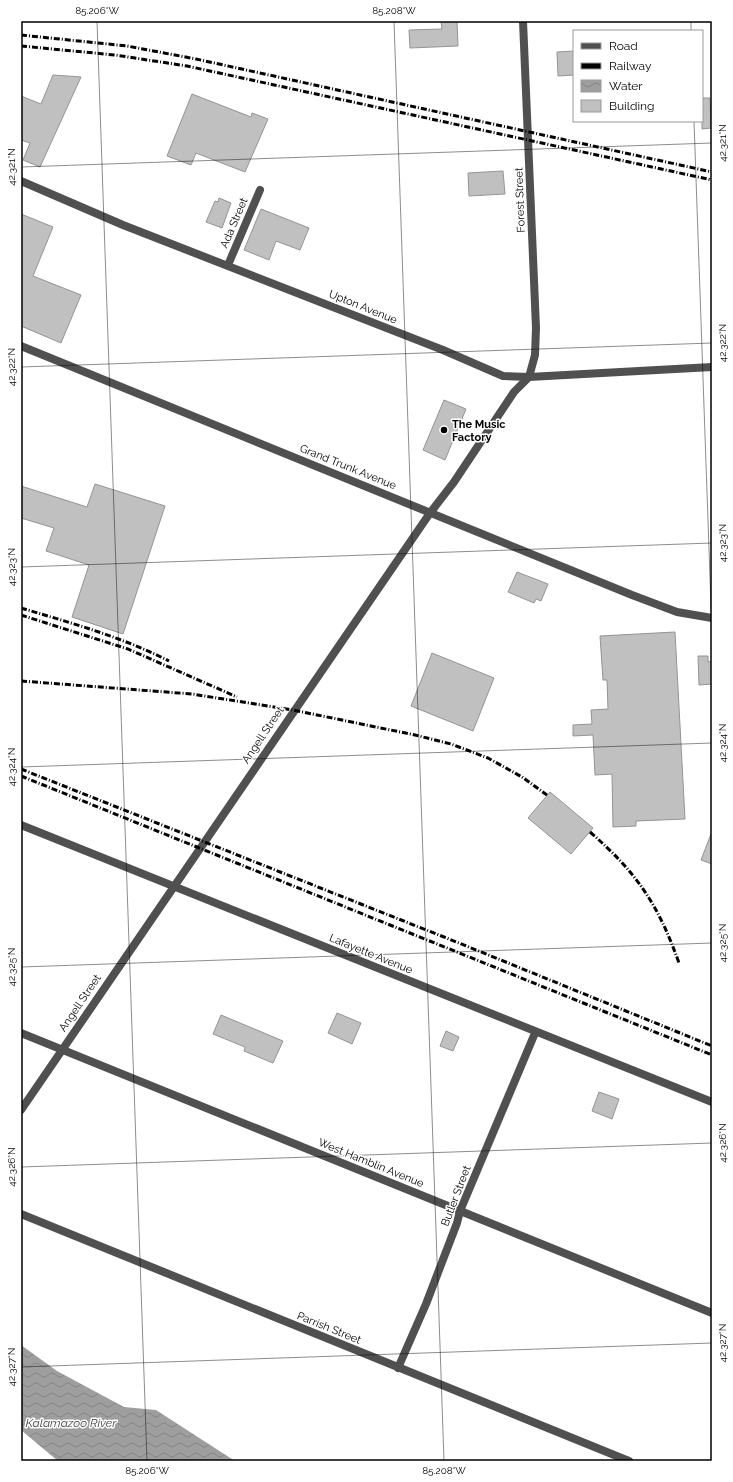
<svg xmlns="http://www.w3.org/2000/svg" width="733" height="1482" font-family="Raleway,sans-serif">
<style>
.water{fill:url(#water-waves)}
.building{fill:#c0c0c0;stroke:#949494}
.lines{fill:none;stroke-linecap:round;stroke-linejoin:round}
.minor{stroke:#505050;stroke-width:8}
.tertiary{stroke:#505050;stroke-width:8}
.rail{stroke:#000;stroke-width:3;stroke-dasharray:6 2 1 2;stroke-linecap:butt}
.ticks{fill:none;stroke:#000;stroke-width:1;stroke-opacity:0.45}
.poi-dot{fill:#000;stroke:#fff;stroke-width:1.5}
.labels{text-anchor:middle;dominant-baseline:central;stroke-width:3;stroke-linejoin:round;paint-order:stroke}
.street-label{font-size:11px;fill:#000;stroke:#fff}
.poi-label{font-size:11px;font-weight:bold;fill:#000;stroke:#fff;text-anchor:start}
.water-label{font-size:12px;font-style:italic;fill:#3f3f3f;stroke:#fff}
.neatline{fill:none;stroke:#000;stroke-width:1.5}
.ticks-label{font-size:10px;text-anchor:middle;fill:#000}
</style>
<defs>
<pattern id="water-waves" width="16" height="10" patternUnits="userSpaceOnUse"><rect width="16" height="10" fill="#9e9e9e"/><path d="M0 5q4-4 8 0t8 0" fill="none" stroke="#868686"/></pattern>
</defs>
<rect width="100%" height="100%" fill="#fff"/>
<path class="water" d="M21,1345L57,1371L124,1407L156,1410L235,1461H58L21,1430Z"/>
<g class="building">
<path d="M441,21H457L458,46L410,48L409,30L442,29Z"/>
<path d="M574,51V75L558,76L557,52Z"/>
<path d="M53,75L81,77L40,167L23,160L30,143L21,140V96L41,104Z"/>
<path d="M192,94L251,117L252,113L268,119L245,172L196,153L191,165L167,156Z"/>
<path d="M702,98H710L711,128L702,129Z"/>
<path d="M503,171L505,194L469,196L468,173Z"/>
<path d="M219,198L231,203L222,228L206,222L215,201L218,202Z"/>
<path d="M261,209L309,228L300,250L276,241L269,260L244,250Z"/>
<path d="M21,214L53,227L33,276L81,295L61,343L21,326Z"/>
<path d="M444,400L466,409L445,460L423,450Z"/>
<path d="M95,484L165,506L123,634L72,617L89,565L46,551L54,528L21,518V486L87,507Z"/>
<path d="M517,572L548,584L541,601L536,599L534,603L508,592Z"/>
<path d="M675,632L685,819L636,821V826L613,827L612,774L595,775L593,735L573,736V725L592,724L591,710L608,709L607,680H603L600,636Z"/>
<path d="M432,653L494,678L473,731L411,706Z"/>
<path d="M698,656H708V662L712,661V684L699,685Z"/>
<path d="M550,792L593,828L571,854L528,818Z"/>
<path d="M711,834H712V864L701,860Z"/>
<path d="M337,1013L361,1023L352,1044L328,1033Z"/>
<path d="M221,1015L283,1041L273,1063L244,1051L245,1047L213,1034Z"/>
<path d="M446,1031L459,1037L453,1051L440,1046Z"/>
<path d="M599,1092L619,1099L612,1119L592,1111Z"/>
</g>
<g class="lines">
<g class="minor">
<path d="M228,265L260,190"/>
<path d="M21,346L632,595L677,612L712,618"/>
<path d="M21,825L712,1102"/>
<path d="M21,1110L430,513L454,482L514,392L529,377L535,355L536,328L523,21"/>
<path d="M21,1214L629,1461"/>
<path d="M398,1368L426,1304L457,1223L460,1211L535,1033"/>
</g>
<g class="tertiary">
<path d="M21,181L123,225L443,350L503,376L529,377L712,367"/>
<path d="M21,1033L712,1313"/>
</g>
<g class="rail">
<path d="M21,35L127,46L196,59L712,172"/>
<path d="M21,46L115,55L187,66L712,180"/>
<path d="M21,608C71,623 122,637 169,661"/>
<path d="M21,615L128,649L237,697"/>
<path d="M21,681L192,694L293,710L415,735L451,744L488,758L522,777L547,795"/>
<path d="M21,769L459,943L712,1046"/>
<path d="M21,776L712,1055"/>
<path d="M590,832C637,873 658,904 679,963"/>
</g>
</g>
<path class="ticks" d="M97,21L147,1461M394,21L444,1461M691,21V31M694,121L712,635M21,167L712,143M21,367L712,343M21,567L712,543M21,767L712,743M21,967L712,943M21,1167L712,1143M21,1367L712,1343"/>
<circle class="poi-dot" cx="444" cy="430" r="4"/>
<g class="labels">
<g class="street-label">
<text transform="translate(520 200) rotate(-92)">Forest Street</text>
<text transform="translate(234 223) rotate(-67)">Ada Street</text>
<text transform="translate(363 307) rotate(22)">Upton Avenue</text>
<text transform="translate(348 467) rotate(22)">Grand Trunk Avenue</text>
<text transform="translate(263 735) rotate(-56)">Angell Street</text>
<text transform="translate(371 954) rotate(22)">Lafayette Avenue</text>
<text transform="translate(80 1003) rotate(-56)">Angell Street</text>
<text transform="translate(371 1163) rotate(22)">West Hamblin Avenue</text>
<text transform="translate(456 1196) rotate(-69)">Butler Street</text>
<text transform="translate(329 1328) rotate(22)">Parrish Street</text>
</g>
<g class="poi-label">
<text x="452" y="424">The Music<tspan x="452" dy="13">Factory</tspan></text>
</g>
<g class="water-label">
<text x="71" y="1423">Kalamazoo River</text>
</g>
</g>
<rect width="733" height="1482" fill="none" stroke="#ffffff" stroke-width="44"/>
<rect x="573" y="30" width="130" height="92" fill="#ffffff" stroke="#999999"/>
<rect x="581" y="43" width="20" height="6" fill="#505050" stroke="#999999"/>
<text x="609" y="50" font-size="12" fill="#000000">Road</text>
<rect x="581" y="63" width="20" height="6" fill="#000000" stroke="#999999"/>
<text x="609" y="70" font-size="12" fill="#000000">Railway</text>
<rect x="581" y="80" width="20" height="12" fill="url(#water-waves)" stroke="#999999"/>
<text x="609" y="90" font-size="12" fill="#000000">Water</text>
<rect x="581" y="100" width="20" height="12" fill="#c0c0c0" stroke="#999999"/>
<text x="609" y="110" font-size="12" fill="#000000">Building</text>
<rect x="22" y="22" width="689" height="1438" class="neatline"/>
<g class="ticks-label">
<text x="97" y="14">85.206°W</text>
<text x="394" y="14">85.208°W</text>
<text transform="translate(722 143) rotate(-90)" y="4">42.321°N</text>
<text transform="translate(11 167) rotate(-90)" y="4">42.321°N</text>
<text transform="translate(722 343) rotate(-90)" y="4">42.322°N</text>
<text transform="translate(11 367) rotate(-90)" y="4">42.322°N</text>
<text transform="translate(722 543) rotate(-90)" y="4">42.323°N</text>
<text transform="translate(11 567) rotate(-90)" y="4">42.323°N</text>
<text transform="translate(722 743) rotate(-90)" y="4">42.324°N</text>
<text transform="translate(11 767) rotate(-90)" y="4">42.324°N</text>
<text transform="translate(722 943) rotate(-90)" y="4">42.325°N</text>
<text transform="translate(11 967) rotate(-90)" y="4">42.325°N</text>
<text transform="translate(722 1143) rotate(-90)" y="4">42.326°N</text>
<text transform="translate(11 1167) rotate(-90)" y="4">42.326°N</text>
<text transform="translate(722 1343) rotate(-90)" y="4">42.327°N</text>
<text transform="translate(11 1367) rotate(-90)" y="4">42.327°N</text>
<text x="147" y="1474">85.206°W</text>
<text x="444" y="1474">85.208°W</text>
</g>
</svg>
